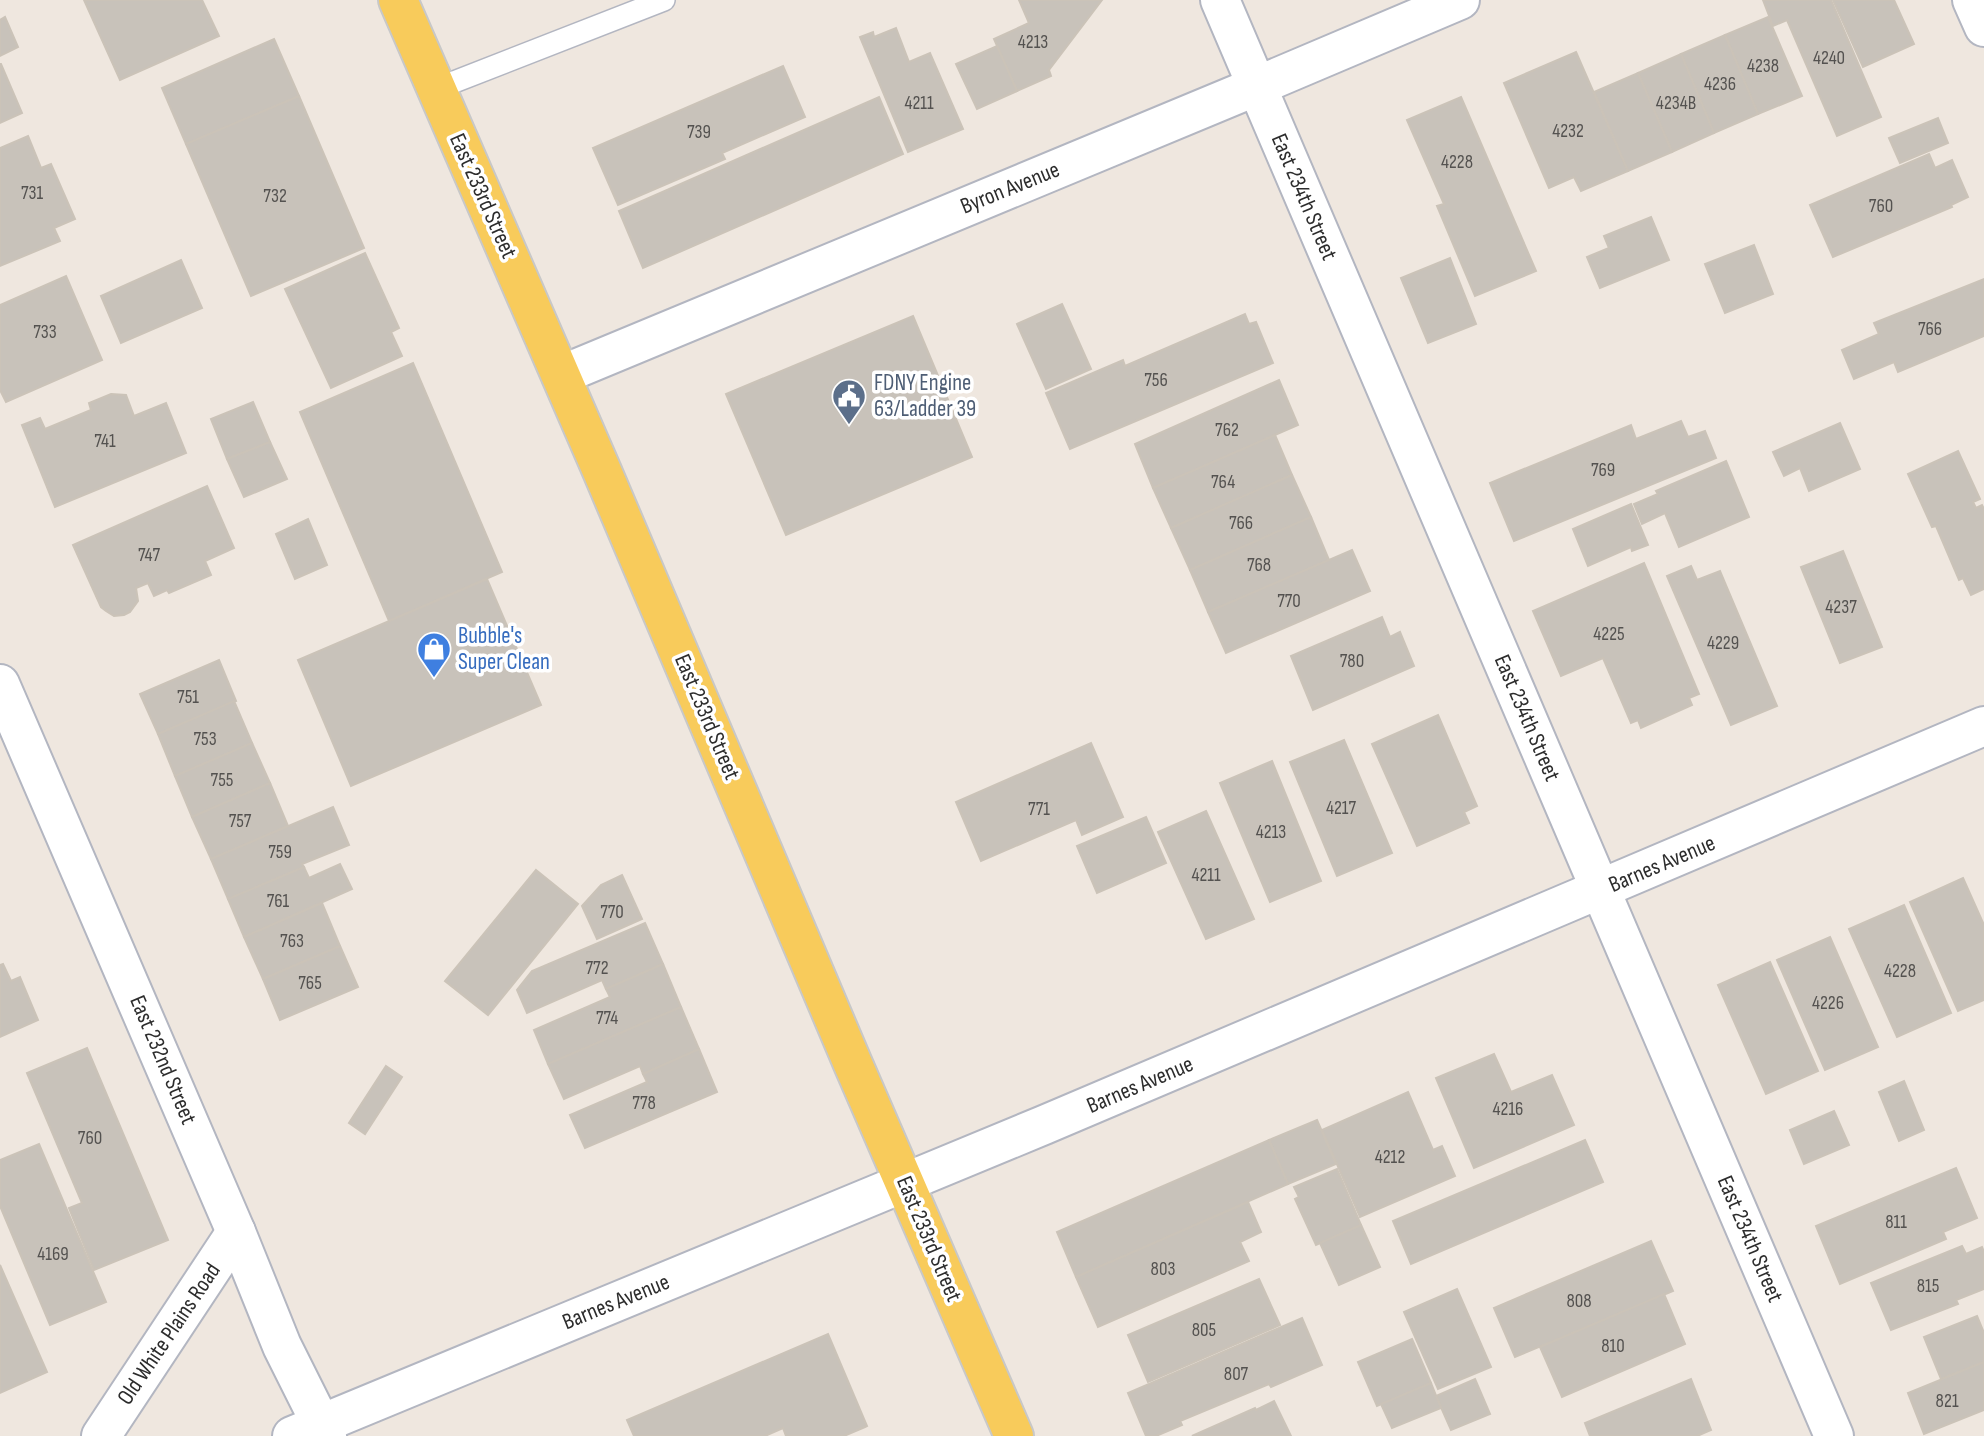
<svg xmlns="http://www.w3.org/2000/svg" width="1984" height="1436" font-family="'Sofia Sans Condensed',sans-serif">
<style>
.building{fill:#c8c2ba;stroke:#cbc3b8;stroke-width:2}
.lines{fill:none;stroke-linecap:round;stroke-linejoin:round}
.lane-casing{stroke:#b3b6c1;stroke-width:24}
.street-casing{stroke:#b3b6c1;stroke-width:42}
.secondary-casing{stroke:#b3b6c1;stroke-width:42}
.primary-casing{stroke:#c8c8c8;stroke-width:42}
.lane{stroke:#fff;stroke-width:21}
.street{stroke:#fff;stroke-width:38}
.secondary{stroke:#fff;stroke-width:38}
.primary{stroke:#f8cb5b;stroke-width:38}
.labels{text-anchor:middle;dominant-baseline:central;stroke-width:7;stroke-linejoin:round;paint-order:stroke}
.number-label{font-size:19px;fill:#545250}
.street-label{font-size:23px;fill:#2d2d2d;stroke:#fff}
.service-label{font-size:23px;fill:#4e5e75;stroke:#fff;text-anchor:start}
.shop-label{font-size:23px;fill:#366cbe;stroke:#fff;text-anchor:start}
</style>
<rect width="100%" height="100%" fill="#efe7df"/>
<g class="building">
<path d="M84,0H202L219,36L120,80Z"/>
<path d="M1019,0H1102L1049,70L1051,76L1017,91L994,39L1029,23Z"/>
<path d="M1763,0H1831L1881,117L1837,136L1787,20L1773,26Z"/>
<path d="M1833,0H1894L1914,44L1863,67Z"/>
<path d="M5,17L18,47L0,56V20Z"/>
<path d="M1768,17L1802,96L1758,114L1725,35Z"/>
<path d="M896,28L909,62L930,53L963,129L908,152L860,37L873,32L874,37Z"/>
<path d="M1725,35L1758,114L1714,133L1681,54Z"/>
<path d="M274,39L299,96L186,144L162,88Z"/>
<path d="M997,46L1017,91L977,109L956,64Z"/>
<path d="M1576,52L1628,171L1581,191L1574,177L1549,188L1504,83Z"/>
<path d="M1681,54L1714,133L1672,152L1638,73Z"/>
<path d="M0,64H1L22,113L0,123Z"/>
<path d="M783,66L805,117L722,153L725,159L618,205L593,148Z"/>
<path d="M1638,73L1672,152L1628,171L1594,92Z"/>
<path d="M299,96L364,248L251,296L186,144Z"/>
<path d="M879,97L903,154L643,268L619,211Z"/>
<path d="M1461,97L1536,271L1475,296L1437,206L1444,204L1407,120Z"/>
<path d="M1938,118L1948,143L1900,163L1889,138Z"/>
<path d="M28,136L41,168L51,164L75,219L54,228L60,241L0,266V148Z"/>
<path d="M1929,154L1935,168L1952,160L1968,197L1951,205L1952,207L1833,257L1810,205Z"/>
<path d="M1651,217L1669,260L1600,288L1587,257L1609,248L1604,236Z"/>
<path d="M1754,245L1773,294L1725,313L1705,264Z"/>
<path d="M365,253L399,328L391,332L402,356L331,388L285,289Z"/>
<path d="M1450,258L1476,324L1428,343L1401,278Z"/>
<path d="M181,260L202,308L121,343L101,296Z"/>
<path d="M66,276L102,360L6,402L0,390V305Z"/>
<path d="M1984,279V336L1898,372L1894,362L1854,379L1842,350L1879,334L1874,323Z"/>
<path d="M1062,304L1091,369L1046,389L1017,324Z"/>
<path d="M1245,314L1249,324L1256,322L1273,363L1070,449L1046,393L1123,360L1125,366Z"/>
<path d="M913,316L972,457L786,535L726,394Z"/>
<path d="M413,363L502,572L389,621L300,412Z"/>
<path d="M1279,380L1298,425L1153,488L1135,444Z"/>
<path d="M111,394L126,395L134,416L166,403L186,453L55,507L22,425L40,418L45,429L91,410L89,403Z"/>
<path d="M253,402L270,442L227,459L211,419Z"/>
<path d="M1681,421L1688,437L1705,431L1716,458L1514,541L1490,483L1631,425L1636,439Z"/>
<path d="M1840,423L1860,469L1809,491L1800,468L1784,476L1773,452Z"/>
<path d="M1275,435L1292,475L1171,528L1153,488Z"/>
<path d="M270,442L287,479L244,497L227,459Z"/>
<path d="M1958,451L1980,499L1973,502L1976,508L1982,505L1984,509V589L1971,595L1963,578L1959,580L1936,526L1932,527L1908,474Z"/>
<path d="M1726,461L1749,517L1679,547L1665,513L1642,524L1634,504L1658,494L1656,491Z"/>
<path d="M1292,475L1311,517L1190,570L1171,528Z"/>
<path d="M207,486L234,548L205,561L211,575L169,593L167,590L154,596L148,583L136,588L138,601L130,612L124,615L114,616L106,611L101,607L73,545Z"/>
<path d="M1631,504L1648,545L1632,551L1631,547L1588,566L1573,529Z"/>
<path d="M1311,517L1329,560L1208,612L1190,570Z"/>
<path d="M308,519L327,565L295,579L276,534Z"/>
<path d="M1352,550L1370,591L1226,653L1208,612Z"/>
<path d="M1843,551L1882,647L1840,663L1801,567Z"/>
<path d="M1644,563L1699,694L1689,698L1692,705L1641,728L1638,720L1631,723L1603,658L1561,676L1533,611Z"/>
<path d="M1691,566L1697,580L1720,571L1777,706L1731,725L1667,576Z"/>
<path d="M487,579L541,705L351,786L298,660Z"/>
<path d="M1382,617L1390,637L1400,632L1414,666L1313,710L1291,656Z"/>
<path d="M219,660L236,701L158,734L140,694Z"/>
<path d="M234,701L252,743L175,776L158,734Z"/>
<path d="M1438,715L1477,806L1464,812L1469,823L1417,846L1372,744Z"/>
<path d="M1344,740L1392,853L1337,876L1290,762Z"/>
<path d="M252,743L270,783L192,817L175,776Z"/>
<path d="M1091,743L1123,817L1082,835L1076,820L981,861L956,802Z"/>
<path d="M1272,761L1321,881L1270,902L1220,783Z"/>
<path d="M270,783L288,826L211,859L192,817Z"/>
<path d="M333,807L349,845L302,864L304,867L228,899L211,859Z"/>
<path d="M1206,811L1254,919L1206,939L1158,832Z"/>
<path d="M1146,817L1166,863L1097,893L1077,846Z"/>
<path d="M340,864L352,889L244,937L228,899L304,867L309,878Z"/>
<path d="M536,870L578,904L488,1015L445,981Z"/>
<path d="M622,875L642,919L597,939L582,906L601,885Z"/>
<path d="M1963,878L1984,925V1000L1958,1011L1910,902Z"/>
<path d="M322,903L340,946L263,979L244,937Z"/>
<path d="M1904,905L1951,1013L1897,1037L1849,929Z"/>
<path d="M645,923L663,964L606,989L602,980L527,1013L517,990L532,971Z"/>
<path d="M1830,937L1878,1047L1825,1070L1777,960Z"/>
<path d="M340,946L358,987L280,1020L263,979Z"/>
<path d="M1770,962L1818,1071L1766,1094L1718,985Z"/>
<path d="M3,964L11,981L20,977L38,1020L0,1037V965Z"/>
<path d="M663,964L681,1007L548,1064L534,1030L610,997L606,989Z"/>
<path d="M681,1007L699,1049L643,1074L640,1066L564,1099L548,1064Z"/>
<path d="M87,1048L168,1240L94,1270L69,1208L82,1203L27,1073Z"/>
<path d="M699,1049L717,1092L585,1148L570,1115L647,1082L643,1074Z"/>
<path d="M1494,1054L1511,1092L1552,1075L1574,1125L1474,1168L1436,1078Z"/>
<path d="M386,1066L402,1077L365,1134L349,1123Z"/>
<path d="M1904,1081L1924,1130L1899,1141L1879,1092Z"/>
<path d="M1408,1092L1433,1150L1442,1146L1455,1176L1360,1217L1322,1130Z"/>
<path d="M1834,1111L1849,1145L1804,1164L1790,1130Z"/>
<path d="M1317,1120L1336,1164L1288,1184L1269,1140Z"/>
<path d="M1269,1140L1288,1184L1076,1277L1057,1232Z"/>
<path d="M1585,1140L1603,1182L1411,1264L1393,1221Z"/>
<path d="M39,1144L106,1302L50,1325L0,1206V1160Z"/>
<path d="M1956,1168L1977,1218L1943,1232L1946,1239L1840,1284L1816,1226Z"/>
<path d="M1337,1169L1361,1225L1316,1245L1295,1199L1299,1197L1294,1187Z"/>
<path d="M1248,1202L1261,1232L1240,1242L1249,1261L1098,1327L1076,1277Z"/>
<path d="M1361,1225L1380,1267L1339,1285L1320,1243Z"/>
<path d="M1651,1241L1673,1291L1515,1357L1494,1308Z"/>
<path d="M1962,1246L1966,1254L1982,1247L1984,1252V1289L1956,1300L1958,1304L1891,1330L1871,1283Z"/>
<path d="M0,1265L47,1372L0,1393Z"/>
<path d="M1259,1279L1280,1325L1148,1382L1128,1335Z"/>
<path d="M1457,1289L1491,1367L1438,1389L1404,1312Z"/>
<path d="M1664,1294L1685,1344L1562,1397L1540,1347Z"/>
<path d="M1977,1316L1984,1333V1362L1941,1379L1924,1337Z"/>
<path d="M1302,1318L1322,1365L1271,1387L1269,1384L1180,1421L1182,1425L1156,1436H1146L1128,1393Z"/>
<path d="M828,1334L867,1426L865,1427L844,1436H786L783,1428L765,1436H634L627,1420Z"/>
<path d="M1412,1339L1431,1383L1377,1406L1358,1362Z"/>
<path d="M1984,1362V1410L1924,1434L1908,1393Z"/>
<path d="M1475,1379L1490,1414L1451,1430L1436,1396Z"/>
<path d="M1691,1379L1711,1430L1697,1436H1590L1585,1423Z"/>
<path d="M1431,1383L1441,1408L1392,1428L1381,1404Z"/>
<path d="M1274,1401L1291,1436H1192L1255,1408L1256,1410Z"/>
</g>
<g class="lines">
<g class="lane-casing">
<path id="lane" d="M436,89L664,0"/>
</g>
<g class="street-casing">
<g id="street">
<path d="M1220,0L1834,1436"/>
<path d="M1972,0L1984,27"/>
<path d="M561,375L1257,86L1460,0"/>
<path d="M0,684L236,1232L282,1346L327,1436"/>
<path d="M101,1436L236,1232"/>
</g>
</g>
<g class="secondary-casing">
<path id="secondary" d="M292,1436L1044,1125L1984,726"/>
</g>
<g class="primary-casing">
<path id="primary" d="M398,0L602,471L853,1064L1014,1436"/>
</g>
<use href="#lane" class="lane"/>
<use href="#street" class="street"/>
<use href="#secondary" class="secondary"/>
<use href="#primary" class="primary"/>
</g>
<defs>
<g id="civic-pin" transform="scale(1.75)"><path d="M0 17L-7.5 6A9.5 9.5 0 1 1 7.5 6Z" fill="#5c6f8a" stroke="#fff"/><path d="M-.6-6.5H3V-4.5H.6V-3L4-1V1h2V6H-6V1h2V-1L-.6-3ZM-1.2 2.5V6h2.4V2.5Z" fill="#fff"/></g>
<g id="shop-pin" transform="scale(1.75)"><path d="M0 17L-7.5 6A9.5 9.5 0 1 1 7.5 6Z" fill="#3f7fe0" stroke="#fff"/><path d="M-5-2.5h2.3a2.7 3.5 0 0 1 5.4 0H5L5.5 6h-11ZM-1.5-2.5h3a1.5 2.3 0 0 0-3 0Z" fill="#fff"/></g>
</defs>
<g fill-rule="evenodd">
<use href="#civic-pin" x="849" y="396"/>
<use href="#shop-pin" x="434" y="649"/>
</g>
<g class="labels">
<g class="number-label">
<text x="1033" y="42">4213</text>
<text x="1829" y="58">4240</text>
<text x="1763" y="66">4238</text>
<text x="1720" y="84">4236</text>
<text x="919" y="103">4211</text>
<text x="1676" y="103">4234B</text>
<text x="1568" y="131">4232</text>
<text x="699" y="132">739</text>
<text x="1457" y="162">4228</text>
<text x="32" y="193">731</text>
<text x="275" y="196">732</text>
<text x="1881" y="206">760</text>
<text x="1930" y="329">766</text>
<text x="45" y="332">733</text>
<text x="1156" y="380">756</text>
<text x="1227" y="430">762</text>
<text x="105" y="441">741</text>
<text x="1603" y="470">769</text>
<text x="1223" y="482">764</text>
<text x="1241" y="523">766</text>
<text x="149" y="555">747</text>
<text x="1259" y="565">768</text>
<text x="1289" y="601">770</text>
<text x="1841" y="607">4237</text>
<text x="1609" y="634">4225</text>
<text x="1723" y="643">4229</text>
<text x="1352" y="661">780</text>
<text x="188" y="697">751</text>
<text x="205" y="739">753</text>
<text x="222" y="780">755</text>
<text x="1341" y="808">4217</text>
<text x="1039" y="809">771</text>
<text x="240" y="821">757</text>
<text x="1271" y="832">4213</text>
<text x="280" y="852">759</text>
<text x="1206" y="875">4211</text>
<text x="278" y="901">761</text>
<text x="612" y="912">770</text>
<text x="292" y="941">763</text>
<text x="597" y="968">772</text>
<text x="1900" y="971">4228</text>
<text x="310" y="983">765</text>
<text x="1828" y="1003">4226</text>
<text x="607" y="1018">774</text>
<text x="644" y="1103">778</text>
<text x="1508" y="1109">4216</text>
<text x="90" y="1138">760</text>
<text x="1390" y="1157">4212</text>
<text x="1896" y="1222">811</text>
<text x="53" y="1254">4169</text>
<text x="1163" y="1269">803</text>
<text x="1928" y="1286">815</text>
<text x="1579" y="1301">808</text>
<text x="1204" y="1330">805</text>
<text x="1613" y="1346">810</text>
<text x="1236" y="1374">807</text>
<text x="1947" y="1401">821</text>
</g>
<g class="street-label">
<text transform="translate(1010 188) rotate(-22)">Byron Avenue</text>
<text transform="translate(483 196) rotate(66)">East 233rd Street</text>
<text transform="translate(1304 197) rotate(67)">East 234th Street</text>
<text transform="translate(707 717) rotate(67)">East 233rd Street</text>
<text transform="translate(1527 718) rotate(67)">East 234th Street</text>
<text transform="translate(1662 864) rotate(-23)">Barnes Avenue</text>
<text transform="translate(163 1060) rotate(67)">East 232nd Street</text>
<text transform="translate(1140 1085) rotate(-23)">Barnes Avenue</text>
<text transform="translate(929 1239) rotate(67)">East 233rd Street</text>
<text transform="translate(1750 1239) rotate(67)">East 234th Street</text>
<text transform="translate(616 1302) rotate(-22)">Barnes Avenue</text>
<text transform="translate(169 1334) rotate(-56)">Old White Plains Road</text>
</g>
<g class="service-label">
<text x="874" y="383">FDNY Engine<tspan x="874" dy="26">63/Ladder 39</tspan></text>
</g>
<g class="shop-label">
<text x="458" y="636">Bubble's<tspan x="458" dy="26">Super Clean</tspan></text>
</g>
</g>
</svg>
